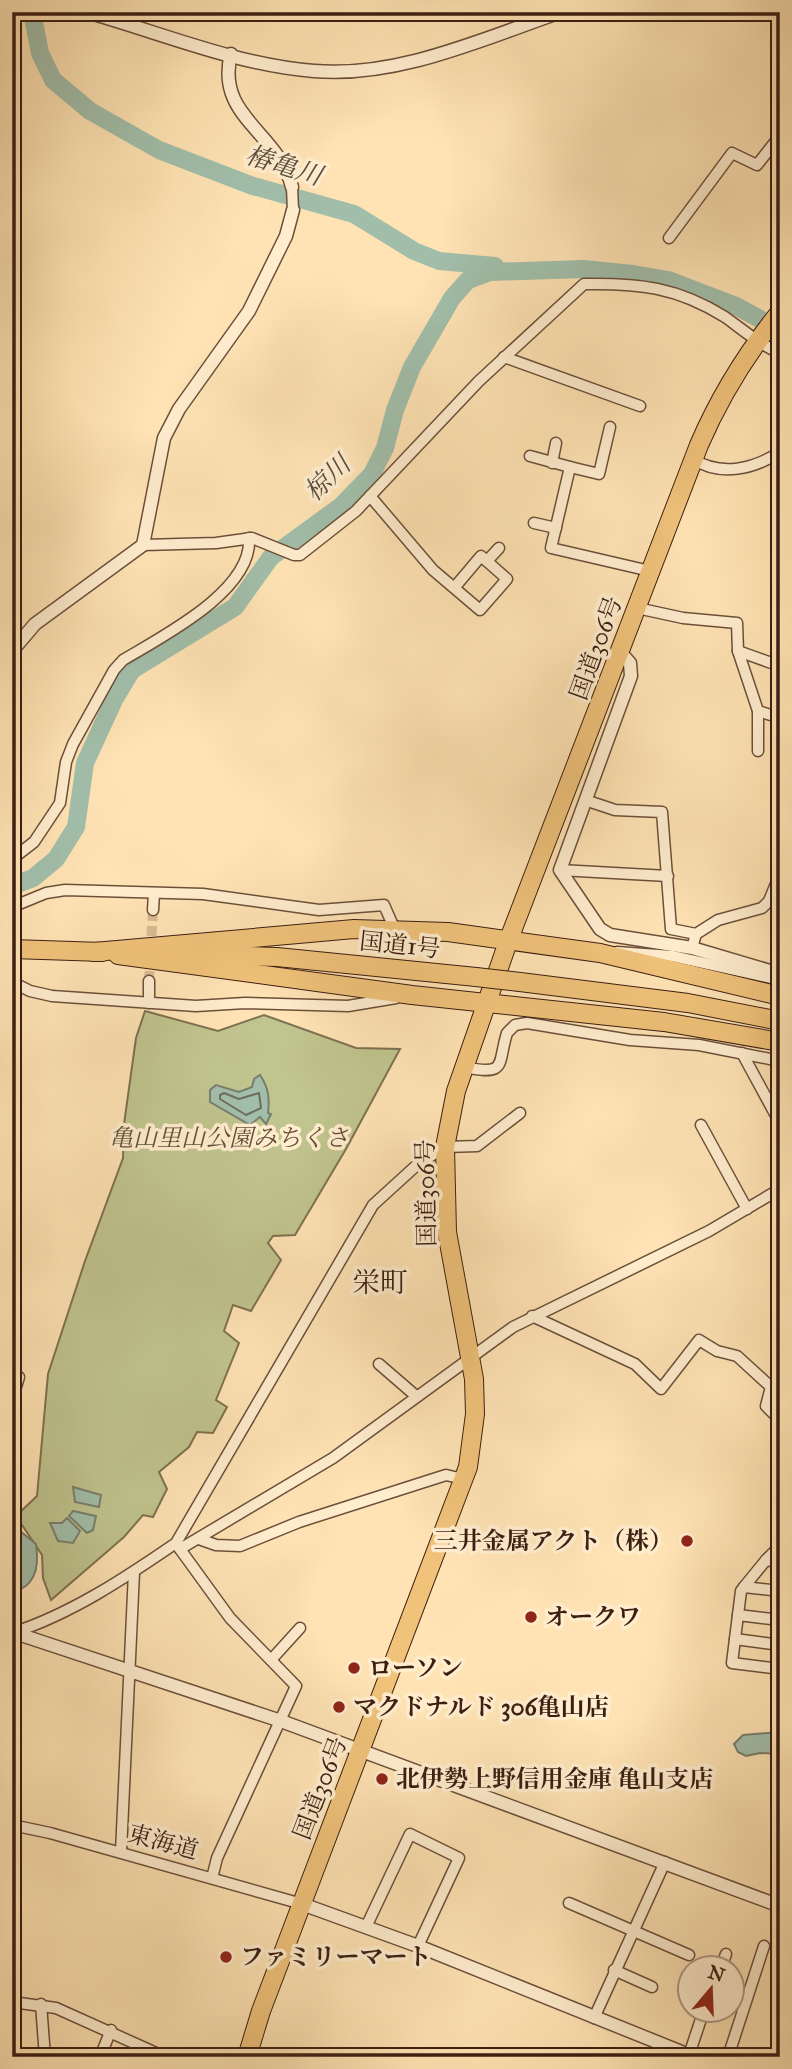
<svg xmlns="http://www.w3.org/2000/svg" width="792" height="2069" font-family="'IM FELL Great Primer','Noto Serif JP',serif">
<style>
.green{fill:#c0c48e;stroke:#7e7150;stroke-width:2}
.water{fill:#a1beaa;stroke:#787e6d;stroke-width:2}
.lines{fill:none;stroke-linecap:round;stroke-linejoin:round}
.shore{stroke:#6e6e5e;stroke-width:2}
.river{stroke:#a1beaa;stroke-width:18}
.minor-tunnel{stroke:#d8bc94;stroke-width:10;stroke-dasharray:10 5;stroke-linecap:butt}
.minor-casing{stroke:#6c4f3a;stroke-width:13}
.tertiary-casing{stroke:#6c4f3a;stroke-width:15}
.trunk-casing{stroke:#3b1e12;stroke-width:20}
.minor{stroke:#ffedce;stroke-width:10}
.tertiary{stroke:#ffedce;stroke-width:12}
.trunk{stroke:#f0c27a;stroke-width:18}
.trunk-bridge-casing{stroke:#3b1e12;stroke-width:20;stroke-linecap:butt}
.trunk-bridge{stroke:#f0c27a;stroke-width:18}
.poi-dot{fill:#8f2418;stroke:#ffedce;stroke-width:2.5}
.labels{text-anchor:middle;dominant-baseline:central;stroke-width:7;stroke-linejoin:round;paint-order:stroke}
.street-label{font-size:24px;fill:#3b1e12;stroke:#ffedce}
.park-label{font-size:24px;font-style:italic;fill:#635037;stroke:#ffedce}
.poi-label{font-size:24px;font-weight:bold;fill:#3b1e12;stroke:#ffedce;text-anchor:start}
.water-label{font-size:26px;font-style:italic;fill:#5a4e40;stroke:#ffedce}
.quarter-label{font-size:28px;fill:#3b1e12;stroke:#ffedce}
</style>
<rect width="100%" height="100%" fill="#ffe3b4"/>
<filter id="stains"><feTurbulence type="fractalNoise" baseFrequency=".00286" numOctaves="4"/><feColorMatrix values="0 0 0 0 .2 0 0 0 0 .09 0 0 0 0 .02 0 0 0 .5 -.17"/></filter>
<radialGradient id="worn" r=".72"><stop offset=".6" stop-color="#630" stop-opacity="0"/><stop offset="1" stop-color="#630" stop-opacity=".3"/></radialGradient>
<path class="green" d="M145,1011L218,1031L264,1015L356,1048L400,1049L346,1149L295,1235L273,1236L268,1243L281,1260L251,1311L233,1305L224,1331L239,1343L216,1400L227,1407L213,1433L197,1432L189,1447L159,1472L167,1489L153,1517L143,1515L124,1537L51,1600L43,1578L42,1555L16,1516L37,1496L48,1374L85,1261L123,1158L124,1124L136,1038Z"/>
<g class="water">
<path d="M260,1075C268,1087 270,1097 268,1113L271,1114L266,1124L260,1117L250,1125L210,1102V1090L216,1085L239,1092L252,1087L254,1079Z"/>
<path d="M73,1487L101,1495L99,1507L75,1502Z"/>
<path d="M73,1511L96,1516L93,1530L87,1533L69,1516Z"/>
<path d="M67,1518L80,1531L73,1543L58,1541L50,1523H62Z"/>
<path d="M20,1531L36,1544C39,1564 37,1587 12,1592V1536Z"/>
<path d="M780,1732V1754L760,1753L746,1756L738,1752L734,1744L743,1735Z"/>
</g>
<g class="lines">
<path class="shore" d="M224,1093L239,1099L259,1093L261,1108L246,1115L220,1099V1095Z"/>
<g class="river">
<path d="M32,12L40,53L53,80L90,111L159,150L253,186L354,214L414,251L439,261L495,266"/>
<path d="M12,886L33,878L56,859L76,827L85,763L115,698L132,670L235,607L271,557L341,506L372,474L385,448L395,410L412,367L452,298L468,280L490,272L583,269L633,274L668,280L736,306L780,330"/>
</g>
<path class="minor-tunnel" d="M149,981L153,910"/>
<g class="minor-casing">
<g id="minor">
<path d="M292,187L293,210"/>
<path d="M669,238L732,153L757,165L775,142"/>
<path d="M504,357L640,406"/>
<path d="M530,456L570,467L551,548L650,571"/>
<path d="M693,459C721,477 754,469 780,452"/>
<path d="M552,463L556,443"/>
<path d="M570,467L599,474L610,427"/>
<path d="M370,496L433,570L480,610L507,579L481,556L454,588"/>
<path d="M534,523L556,528"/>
<path d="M143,545L216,543L252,538L294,555H300L356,511L479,381L584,284C639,283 677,287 725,317C743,330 759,344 780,353"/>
<path d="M487,561L499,548"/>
<path d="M637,608L683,618L737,623L738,651L780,666"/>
<path d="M738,651L758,711L780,718"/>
<path d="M758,751V711"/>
<path d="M585,800L615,810L662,812L671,929L696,934L692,948"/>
<path d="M777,808L780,809"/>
<path d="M12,859L34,842L60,803L66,762L73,744L114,670L123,660C161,637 253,591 249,538"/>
<path d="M560,870L668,876"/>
<path d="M12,907L46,893L65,890L203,894L319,910L384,905L395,930"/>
<path d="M153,910L154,893"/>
<path d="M696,934L718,920L762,908L769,901L780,874"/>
<path d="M617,952L672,956L780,980"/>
<path d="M12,982L30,991L52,996L196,1006L245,1003L348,1006L396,998"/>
<path d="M149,1003V981"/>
<path d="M742,1053L780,1123"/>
<path d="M464,1067C508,1076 497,1065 507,1033L515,1025L527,1023L630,1040L699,1045L780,1061"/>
<path d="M701,1125L747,1209"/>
<path d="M532,1316L635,1364L661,1389L699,1340L717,1351L737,1356L771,1387L766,1406L780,1420"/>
<path d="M379,1364L416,1396"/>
<path d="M12,1400L19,1377"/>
<path d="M199,1539L216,1545L240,1546L299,1522L446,1475L463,1479"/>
<path d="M177,1545L230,1618L296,1686L217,1858L212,1878"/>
<path d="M180,1549L333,1458L513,1327L709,1231L780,1189"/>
<path d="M766,1560L780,1546"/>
<path d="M744,1587L766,1560L780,1562"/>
<path d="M780,1591L744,1587L741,1591L732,1663L780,1669"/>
<path d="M738,1615L780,1620"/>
<path d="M12,1633C71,1614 125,1578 176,1543L373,1205L418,1164L445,1147L477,1146L520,1113"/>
<path d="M735,1639L780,1645"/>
<path d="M271,1660L300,1628"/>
<path d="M12,1825L50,1833L302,1904"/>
<path d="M121,1852L134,1572"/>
<path d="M569,1903L689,1955"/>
<path d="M366,1927L410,1834L459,1858L418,1946"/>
<path d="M721,1968L726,1954"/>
<path d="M614,1970L652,1987"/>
<path d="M12,2002L56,2008L165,2057"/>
<path d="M41,2004L45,2057"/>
<path d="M12,2007V2039"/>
<path d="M594,2018L665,1862"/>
<path d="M689,2055L704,2010"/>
<path d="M100,2057L111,2030"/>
<path d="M728,2057L764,1946"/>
</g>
</g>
<g class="tertiary-casing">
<g id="tertiary">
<path d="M87,12C161,33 237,65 314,71C398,78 482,39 561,12"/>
<path d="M231,54C215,117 278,131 292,187"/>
<path d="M12,651L35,624L143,545L164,438L179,409L249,311L286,236L293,210"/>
<path d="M621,653L630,663L631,676L560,870L600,929L610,935L692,948L780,974"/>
<path d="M12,1632L281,1721L780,1906"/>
<path d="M302,1904L418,1946L694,2057"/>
</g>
</g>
<g class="trunk-casing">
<g id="trunk">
<path d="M12,949L103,952"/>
<path d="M94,952L354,929L448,932L600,953L780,996"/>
<path d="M184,954L277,957L476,977"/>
<path d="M118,955L412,995L664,1022L780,1042"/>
<path d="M520,982L688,1003L780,1021"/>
<path d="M247,2057L261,2011L468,1467L475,1414L474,1379L447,1232L445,1147L456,1091L509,939L699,445C720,396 746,354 780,312"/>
</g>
</g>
<use href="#minor" class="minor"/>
<use href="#tertiary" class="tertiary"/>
<use href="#trunk" class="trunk"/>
<g class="trunk-bridge-casing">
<path id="trunk-bridge" d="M476,977L520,982"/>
</g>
<use href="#trunk-bridge" class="trunk-bridge"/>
</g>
<g class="poi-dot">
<circle cx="687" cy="1541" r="7"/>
<circle cx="531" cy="1617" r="7"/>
<circle cx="354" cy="1668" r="7"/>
<circle cx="339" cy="1707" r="7"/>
<circle cx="382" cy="1779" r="7"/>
<circle cx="226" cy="1957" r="7"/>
</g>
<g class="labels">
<g class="street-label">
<text transform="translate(596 648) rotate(-70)">国道306号</text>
<text transform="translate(400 945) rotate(6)">国道1号</text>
<text transform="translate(426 1193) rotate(-91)">国道306号</text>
<text transform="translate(320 1788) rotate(-69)">国道306号</text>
<text transform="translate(163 1842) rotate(15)">東海道</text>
</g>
<g class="park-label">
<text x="229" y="1138">亀山里山公園みちくさ</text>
</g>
<g class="poi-label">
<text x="673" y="1541" text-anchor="end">三井金属アクト（株）</text>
<text x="545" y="1617">オークワ</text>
<text x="368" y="1668">ローソン</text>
<text x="353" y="1707">マクドナルド 306亀山店</text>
<text x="396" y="1779">北伊勢上野信用金庫 亀山支店</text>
<text x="240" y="1957">ファミリーマート</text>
</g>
<g class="water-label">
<text transform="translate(284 165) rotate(17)">椿亀川</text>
<text transform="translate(327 478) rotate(-44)">椋川</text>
</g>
<g class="quarter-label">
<text x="380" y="1282">栄町</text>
</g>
</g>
<rect width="792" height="2069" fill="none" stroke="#ffe3b4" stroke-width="42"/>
<rect x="14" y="14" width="764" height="2041" fill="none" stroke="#3b1e12" stroke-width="3.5"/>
<rect x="21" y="21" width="750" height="2027" fill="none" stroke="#3b1e12" stroke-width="2"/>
<g transform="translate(711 1989) rotate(19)"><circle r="33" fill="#ffedce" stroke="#b19a83" stroke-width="2"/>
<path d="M0-5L12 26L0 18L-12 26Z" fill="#8f2418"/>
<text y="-10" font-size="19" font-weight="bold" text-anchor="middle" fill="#3b1e12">N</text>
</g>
<rect width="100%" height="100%" filter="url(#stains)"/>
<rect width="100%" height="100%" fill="url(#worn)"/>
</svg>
